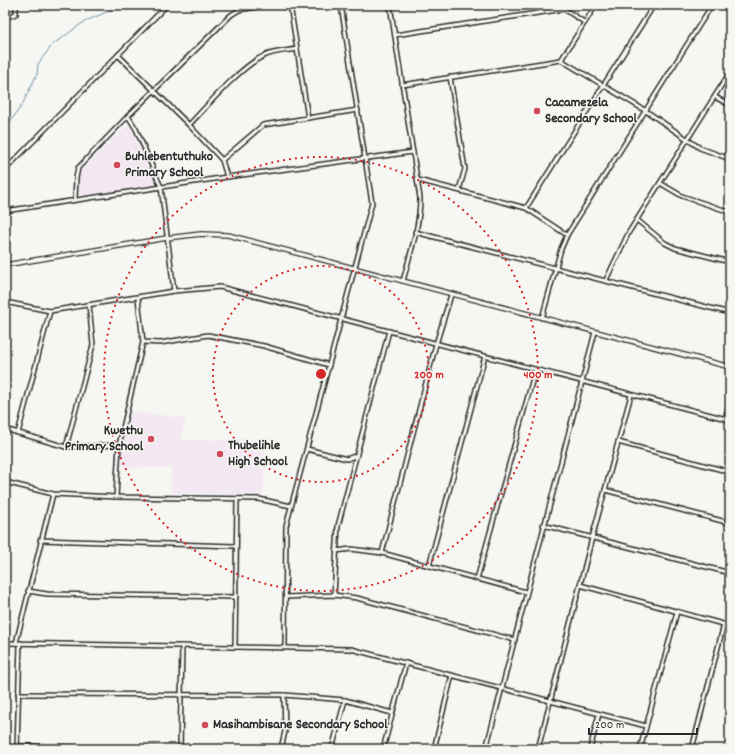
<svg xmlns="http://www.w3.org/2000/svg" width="735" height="754" font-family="Dekko,sans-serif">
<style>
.built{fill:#f3e8f2}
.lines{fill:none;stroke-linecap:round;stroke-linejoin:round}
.stream{stroke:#6c90a6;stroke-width:1}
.minor-casing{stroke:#2b2b2b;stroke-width:6}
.tertiary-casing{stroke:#2b2b2b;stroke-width:6}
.minor{stroke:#f6f6f2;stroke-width:3}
.tertiary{stroke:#f6f6f2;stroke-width:3.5}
.ring{fill:none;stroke:#d62828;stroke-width:2;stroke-dasharray:2 4}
.poi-dot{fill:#d1495b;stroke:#f6f6f2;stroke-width:1.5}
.labels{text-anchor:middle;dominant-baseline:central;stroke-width:3;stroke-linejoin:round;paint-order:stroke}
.poi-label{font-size:14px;font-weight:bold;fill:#2b2b2b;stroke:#f6f6f2;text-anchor:start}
.centre{fill:#d62828;stroke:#f6f6f2;stroke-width:2}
.ring-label{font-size:12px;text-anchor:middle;font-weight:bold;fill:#d62828;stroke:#f6f6f2;stroke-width:3;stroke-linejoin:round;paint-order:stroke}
</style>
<rect width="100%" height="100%" fill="#f6f6f2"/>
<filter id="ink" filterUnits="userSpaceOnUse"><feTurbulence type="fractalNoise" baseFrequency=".025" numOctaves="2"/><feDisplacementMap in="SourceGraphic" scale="8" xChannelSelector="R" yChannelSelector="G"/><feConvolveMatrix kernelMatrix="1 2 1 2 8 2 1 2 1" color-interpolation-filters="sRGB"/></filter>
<g filter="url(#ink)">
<g class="built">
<path d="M730,80V103L725,101L722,93Z"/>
<path d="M129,124L155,182L154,185L82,196L79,193L77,179L78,174Z"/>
<path d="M130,412L186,418L180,440L266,439L263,495L171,493V468L121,467L123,437Z"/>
</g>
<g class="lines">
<path class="stream" d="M5,125L10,122L22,105L37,74L38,64L52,45L84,22L122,5"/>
<g class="minor-casing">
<g id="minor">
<path d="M290,5L308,118"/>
<path d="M390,5L420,198C420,226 410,254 403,281"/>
<path d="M5,18L16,14V5"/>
<path d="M395,35L564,9L584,22"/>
<path d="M118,55L189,125L222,160L227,177"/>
<path d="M561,60L596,5"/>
<path d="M450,77L465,169L459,190"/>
<path d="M402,85L561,60L646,111L700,148L730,159"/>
<path d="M715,97L730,105"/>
<path d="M128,116L136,129L161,187L174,291"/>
<path d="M189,125C207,106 242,65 264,56C274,51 286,51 297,49"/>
<path d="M222,160L263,125L358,110"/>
<path d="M5,170L167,5"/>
<path d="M418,180L526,208L567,235"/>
<path d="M660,183L682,196L730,212"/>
<path d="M75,199L76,178L78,168L128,116L231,15L239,10L269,5"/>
<path d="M526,208L654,5"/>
<path d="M5,211L227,177L413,152"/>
<path d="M637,220L665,243L675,248L730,262"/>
<path d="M415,232L730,313"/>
<path d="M606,280L629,232L730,72"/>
<path d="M5,302L50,311L174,291L220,287L730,420"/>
<path d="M542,318L561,249L567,235L712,5"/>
<path d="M143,342L160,343L208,335L264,346L329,365"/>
<path d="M725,419L730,401"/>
<path d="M5,429L66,447L119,445"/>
<path d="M18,433L50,311"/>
<path d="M618,442L730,472"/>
<path d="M66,447L93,345L89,305"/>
<path d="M307,449L347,459L357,455"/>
<path d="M5,482L53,494L116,497L259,499L291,506"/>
<path d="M605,490L730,523"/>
<path d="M116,497L119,445L143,342L138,298"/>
<path d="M543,525L730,573"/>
<path d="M40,540L235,546"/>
<path d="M336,551L351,549L382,553L526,592"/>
<path d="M382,553L436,344L451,295"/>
<path d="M429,566L485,356"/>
<path d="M477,579L535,371"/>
<path d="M580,585L730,626"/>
<path d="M28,591L47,594L236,597"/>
<path d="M334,595L338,526L389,331"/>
<path d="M286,597L334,595L357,598L515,640"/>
<path d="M5,643L351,649L646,726"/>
<path d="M16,643L53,494"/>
<path d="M235,647L237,499"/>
<path d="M285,647L286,526L372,203L341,5"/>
<path d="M18,694L284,695L345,700L392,713"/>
<path d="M17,746L167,749"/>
<path d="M17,749L20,643"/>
<path d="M180,749L182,646"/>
<path d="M281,749L285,731L284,695"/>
<path d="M332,749L345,700"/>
<path d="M383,749L406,663"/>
<path d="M434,749L452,675"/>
<path d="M486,749L595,332"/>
<path d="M538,749L592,538L631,395"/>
<path d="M590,749L599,714"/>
<path d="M640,749L677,612"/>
<path d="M692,749L724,624"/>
</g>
</g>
<g class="tertiary-casing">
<path id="tertiary" d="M5,265L167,238L201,234L228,235L730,367"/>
</g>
<use href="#minor" class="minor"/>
<use href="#tertiary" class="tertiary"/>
</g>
</g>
<g class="ring">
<circle cx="321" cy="374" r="108"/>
<circle cx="321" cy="374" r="217"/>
</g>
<g class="poi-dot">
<circle cx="537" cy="111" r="4"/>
<circle cx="117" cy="165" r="4"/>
<circle cx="151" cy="439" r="4"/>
<circle cx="220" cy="454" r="4"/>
<circle cx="205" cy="725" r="4"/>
</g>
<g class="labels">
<g class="poi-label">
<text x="545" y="103">Cacamezela<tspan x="545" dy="16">Secondary School</tspan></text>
<text x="125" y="157">Buhlebentuthuko<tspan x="125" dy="16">Primary School</tspan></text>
<text x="143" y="431" text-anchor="end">Kwethu<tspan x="143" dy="16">Primary School</tspan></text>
<text x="228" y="446">Thubelihle<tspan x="228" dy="16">High School</tspan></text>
<text x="213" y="725">Masihambisane Secondary School</text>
</g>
</g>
<circle cx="321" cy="374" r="6" class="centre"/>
<g class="ring-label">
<text x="429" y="378">200 m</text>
<text x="538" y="378">400 m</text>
</g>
<rect width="735" height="754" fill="none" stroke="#f6f6f2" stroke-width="20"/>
<rect x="10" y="10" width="715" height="734" fill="none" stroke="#2b2b2b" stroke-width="1.5" filter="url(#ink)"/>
<path d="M589 728v6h108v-6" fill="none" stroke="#2b2b2b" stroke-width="2"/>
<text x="595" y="728" font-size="12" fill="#2b2b2b" stroke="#f6f6f2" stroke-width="3" paint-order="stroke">200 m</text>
</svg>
